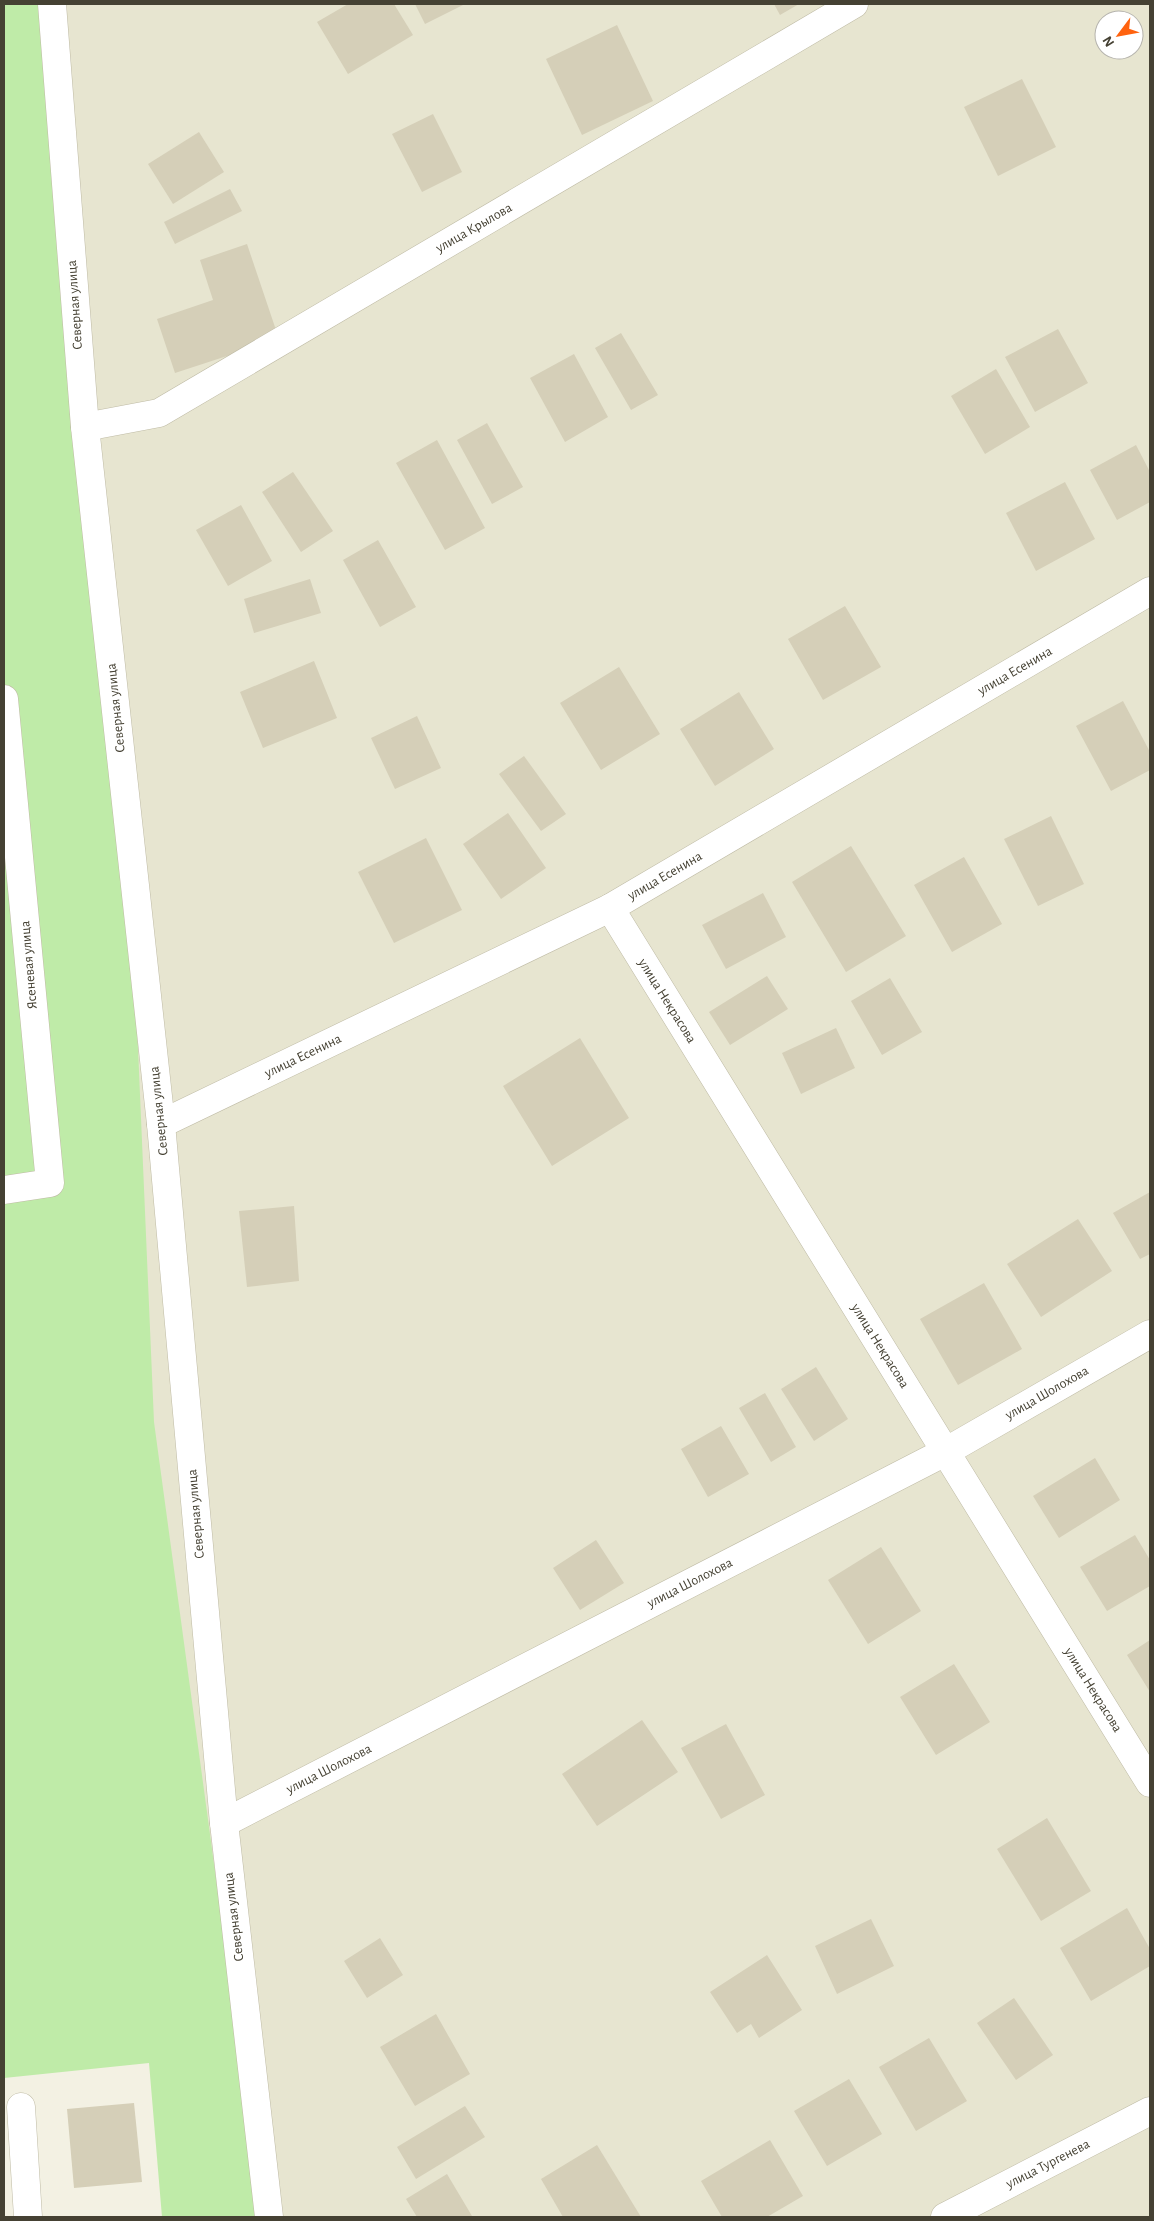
<svg xmlns="http://www.w3.org/2000/svg" width="1154" height="2221" font-family="'Alegreya Sans',sans-serif">
<style>
.residential{fill:#e7e5d0;fill-rule:evenodd}
.green{fill:#bfeba8}
.building{fill:#d5cfb8}
.lines{fill:none;stroke-linecap:round;stroke-linejoin:round}
.street-casing{stroke:#bfbba5;stroke-width:29}
.street{stroke:#fff;stroke-width:28}
.labels{text-anchor:middle;dominant-baseline:central;stroke-width:5;stroke-linejoin:round;paint-order:stroke}
.street-label{font-size:14px;fill:#454133;stroke:#fff}
</style>
<rect width="100%" height="100%" fill="#f3f1e3"/>
<path class="residential" d="M6,4H1150V2217H194ZM1104,20H1134V50H1104Z"/>
<path class="green" d="M4,4H57L128,814L154,1422L262,2217H162L149,2063L4,2078Z"/>
<g class="building">
<path d="M348,4H394L413,35L348,74L317,22Z"/>
<path d="M415,4H465L425,24Z"/>
<path d="M774,4H799L780,15Z"/>
<path d="M617,25L653,101L582,135L546,59Z"/>
<path d="M1022,79L1056,147L998,176L964,107Z"/>
<path d="M433,114L462,172L422,192L392,134Z"/>
<path d="M199,132L224,172L173,204L148,164Z"/>
<path d="M230,189L242,211L175,244L164,222Z"/>
<path d="M247,244L279,339L175,373L157,319L213,300L200,260Z"/>
<path d="M1058,329L1088,383L1035,412L1005,357Z"/>
<path d="M621,333L658,395L631,410L595,348Z"/>
<path d="M574,354L608,417L565,442L530,378Z"/>
<path d="M996,369L1030,427L985,454L951,396Z"/>
<path d="M487,423L523,487L492,504L457,440Z"/>
<path d="M437,440L485,528L445,550L396,463Z"/>
<path d="M1136,445L1150,472V502L1117,520L1090,470Z"/>
<path d="M293,472L333,531L301,552L262,492Z"/>
<path d="M1065,482L1095,539L1036,571L1006,513Z"/>
<path d="M241,505L272,561L228,586L196,530Z"/>
<path d="M378,540L416,607L380,627L343,560Z"/>
<path d="M310,579L321,613L254,633L244,599Z"/>
<path d="M845,606L881,667L823,700L788,639Z"/>
<path d="M314,661L337,718L263,748L240,692Z"/>
<path d="M619,667L660,734L601,770L560,703Z"/>
<path d="M739,692L774,749L715,786L680,729Z"/>
<path d="M1123,701L1150,752V770L1111,791L1076,726Z"/>
<path d="M417,716L441,768L395,789L371,738Z"/>
<path d="M524,756L566,814L541,831L499,774Z"/>
<path d="M508,813L546,868L501,899L463,844Z"/>
<path d="M1051,816L1084,884L1038,906L1004,839Z"/>
<path d="M426,838L462,910L394,943L358,872Z"/>
<path d="M851,846L906,936L846,972L792,882Z"/>
<path d="M964,857L1002,924L952,952L914,885Z"/>
<path d="M763,893L786,937L726,969L702,925Z"/>
<path d="M767,976L788,1009L730,1045L709,1012Z"/>
<path d="M890,978L922,1032L882,1055L851,1001Z"/>
<path d="M836,1028L855,1068L801,1094L782,1053Z"/>
<path d="M580,1038L629,1118L552,1166L503,1086Z"/>
<path d="M1150,1192V1254L1140,1259L1113,1213Z"/>
<path d="M294,1206L299,1281L247,1287L239,1211Z"/>
<path d="M1078,1219L1112,1271L1041,1317L1007,1264Z"/>
<path d="M984,1283L1022,1349L958,1385L920,1319Z"/>
<path d="M816,1367L848,1419L814,1441L781,1389Z"/>
<path d="M765,1393L796,1447L771,1462L739,1408Z"/>
<path d="M721,1426L749,1474L708,1497L681,1449Z"/>
<path d="M1095,1458L1120,1500L1059,1538L1033,1496Z"/>
<path d="M1135,1535L1150,1560V1586L1107,1611L1080,1567Z"/>
<path d="M596,1540L624,1583L580,1610L553,1568Z"/>
<path d="M881,1547L921,1611L868,1644L828,1580Z"/>
<path d="M1150,1640V1692L1127,1655Z"/>
<path d="M954,1664L990,1722L936,1755L900,1697Z"/>
<path d="M642,1720L678,1772L597,1826L562,1774Z"/>
<path d="M726,1724L765,1795L721,1819L681,1748Z"/>
<path d="M1047,1818L1091,1891L1041,1921L997,1849Z"/>
<path d="M1127,1908L1150,1949V1966L1091,2001L1060,1948Z"/>
<path d="M871,1919L894,1966L837,1994L815,1946Z"/>
<path d="M380,1938L403,1975L367,1998L344,1961Z"/>
<path d="M767,1955L802,2010L759,2038L751,2024L737,2033L710,1992Z"/>
<path d="M1014,1998L1053,2055L1016,2080L977,2023Z"/>
<path d="M436,2014L470,2074L415,2106L380,2047Z"/>
<path d="M929,2038L967,2101L916,2131L879,2067Z"/>
<path d="M849,2079L882,2134L827,2166L794,2111Z"/>
<path d="M134,2103L142,2182L74,2188L67,2109Z"/>
<path d="M465,2106L485,2137L416,2179L397,2147Z"/>
<path d="M770,2140L803,2196L767,2217H722L701,2181Z"/>
<path d="M597,2145L641,2217H563L541,2179Z"/>
<path d="M447,2174L472,2216L417,2217L406,2199Z"/>
</g>
<g class="lines">
<g class="street-casing">
<g id="street">
<path d="M52,4L85,427L161,1124L224,1823L269,2217"/>
<path d="M85,427L159,413L854,4"/>
<path d="M4,699L50,1183L4,1190"/>
<path d="M610,908L1150,1783"/>
<path d="M161,1124L610,908L1150,591"/>
<path d="M224,1823L945,1452L1150,1334"/>
<path d="M21,2107L28,2217"/>
<path d="M945,2217L1150,2111"/>
</g>
</g>
<use href="#street" class="street"/>
</g>
<g class="labels">
<g class="street-label">
<text transform="translate(474 228) rotate(-30)">улица Крылова</text>
<text transform="translate(75 305) rotate(-94)">Северная улица</text>
<text transform="translate(1015 671) rotate(-30)">улица Есенина</text>
<text transform="translate(116 708) rotate(-96)">Северная улица</text>
<text transform="translate(665 876) rotate(-30)">улица Есенина</text>
<text transform="translate(29 965) rotate(-95)">Ясеневая улица</text>
<text transform="translate(667 1001) rotate(58)">улица Некрасова</text>
<text transform="translate(303 1056) rotate(-26)">улица Есенина</text>
<text transform="translate(159 1111) rotate(-96)">Северная улица</text>
<text transform="translate(880 1346) rotate(58)">улица Некрасова</text>
<text transform="translate(1047 1393) rotate(-30)">улица Шолохова</text>
<text transform="translate(196 1514) rotate(-95)">Северная улица</text>
<text transform="translate(690 1583) rotate(-27)">улица Шолохова</text>
<text transform="translate(1093 1690) rotate(58)">улица Некрасова</text>
<text transform="translate(329 1769) rotate(-27)">улица Шолохова</text>
<text transform="translate(234 1917) rotate(-97)">Северная улица</text>
<text transform="translate(1048 2164) rotate(-27)">улица Тургенева</text>
</g>
</g>
<rect width="1154" height="2221" fill="none" stroke="#454133" stroke-width="10"/>
<g transform="translate(1119 35) rotate(238)"><circle r="24" fill="#ffffff" stroke="#b5b3ad"/>
<path d="M0-4L9 19L0 12L-9 19Z" fill="#ff620e"/>
<text y="-8" font-size="14" font-weight="bold" text-anchor="middle" fill="#454133">N</text>
</g>
</svg>
